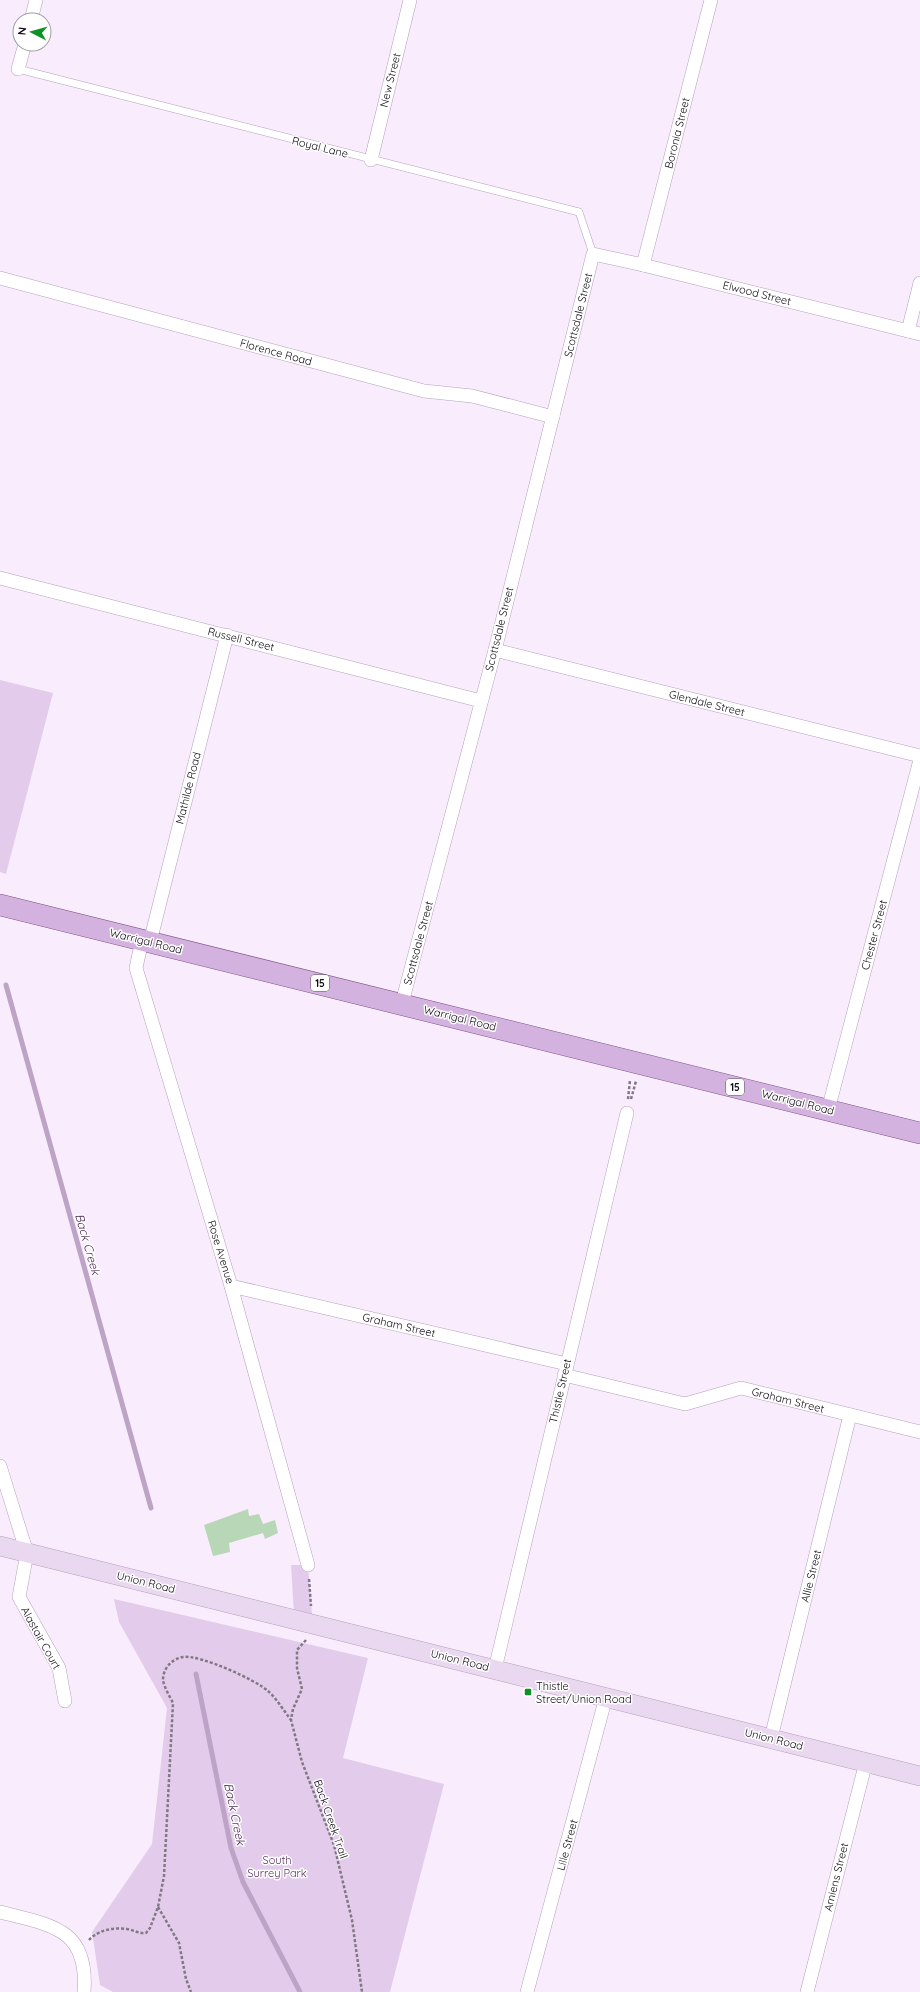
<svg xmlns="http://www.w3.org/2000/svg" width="920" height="1992" font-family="Quicksand,sans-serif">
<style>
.green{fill:#e3cceb}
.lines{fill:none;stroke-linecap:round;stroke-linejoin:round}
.stream{stroke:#bda4c6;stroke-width:5}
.building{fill:#b8d7b7}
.lane-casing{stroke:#b4a1bb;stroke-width:8}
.street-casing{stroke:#b4a1bb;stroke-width:14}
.secondary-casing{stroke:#b4a1bb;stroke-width:20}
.primary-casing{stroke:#7d568a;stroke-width:22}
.path{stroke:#817884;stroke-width:2.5;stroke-dasharray:3 2;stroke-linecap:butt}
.lane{stroke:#fff;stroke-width:7}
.street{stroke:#fff;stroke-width:13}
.secondary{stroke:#e9d8ef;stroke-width:19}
.primary{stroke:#d4b2df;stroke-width:21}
.poi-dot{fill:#0f9224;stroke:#fff;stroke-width:1.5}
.labels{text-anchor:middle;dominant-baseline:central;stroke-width:3;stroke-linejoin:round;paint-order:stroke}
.shield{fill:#fff;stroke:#58545a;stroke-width:1}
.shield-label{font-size:10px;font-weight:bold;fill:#110b14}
.street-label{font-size:11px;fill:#110b14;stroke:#fff}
.poi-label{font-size:11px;fill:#110b14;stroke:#fff;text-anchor:start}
.park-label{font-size:11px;fill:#573462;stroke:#fff}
.water-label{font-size:12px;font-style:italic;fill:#492754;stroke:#fff}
</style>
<rect width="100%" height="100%" fill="#f9edfd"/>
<g class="green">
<path d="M0,680L53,693L6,874L0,872Z"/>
<path d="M291,1565H308L312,1614H294Z"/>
<path d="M114,1599L368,1658L343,1758L444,1784L390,1992H113L100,1985L92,1932L152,1844L167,1708L119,1622Z"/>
</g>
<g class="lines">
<g class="stream">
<path d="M6,985L151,1508"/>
<path d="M196,1674L231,1848L243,1882L300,1992"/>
</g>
</g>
<path class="building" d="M248,1509L249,1516L259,1514L263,1524L275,1520L278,1533L265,1539L263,1533L229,1543L230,1552L213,1556L204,1525Z"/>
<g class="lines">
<g class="lane-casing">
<path id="lane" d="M18,69L579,212L593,254"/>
</g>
<g class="street-casing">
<g id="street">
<path d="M31,20L36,0"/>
<path d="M18,69L25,44"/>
<path d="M371,160L410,0"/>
<path d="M643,265L711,0"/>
<path d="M0,278L424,391L472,396L553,417"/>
<path d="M908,331L920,283"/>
<path d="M0,578L481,701"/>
<path d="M495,650L920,756"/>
<path d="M142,940L136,968L231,1286L308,1565"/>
<path d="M150,942L227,635"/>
<path d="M402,1003L495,650L593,254L643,265L920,334"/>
<path d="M828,1110L920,760"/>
<path d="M231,1286L567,1364"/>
<path d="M564,1375L685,1404L741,1388L920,1432"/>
<path d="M0,1466L27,1553L19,1597L59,1668L65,1701"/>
<path d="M495,1669L627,1113"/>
<path d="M771,1738L850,1415"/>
<path d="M0,1912C51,1925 89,1928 84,1992"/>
<path d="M527,1992L606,1697"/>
<path d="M807,1992L866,1762"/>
</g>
</g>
<g class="secondary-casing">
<path id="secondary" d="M0,1546L920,1776"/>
</g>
<g class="primary-casing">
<path id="primary" d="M0,905L920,1133"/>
</g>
<g class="path">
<path d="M628,1099L630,1080"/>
<path d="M631,1099L636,1081"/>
<path d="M309,1579L311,1606"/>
<path d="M306,1640L297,1650V1668L302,1689L293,1709L291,1720L302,1762L334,1845L352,1920L362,1992"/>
<path d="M158,1907L179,1943L186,1979L191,1992"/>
<path d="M89,1940C98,1930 114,1927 127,1929C134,1930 139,1934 146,1933L150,1928L158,1907L164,1876L173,1703C170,1697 164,1687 163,1680C163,1668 172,1659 183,1657C199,1654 256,1680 268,1691C277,1699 284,1711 291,1720"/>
</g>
<use href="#lane" class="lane"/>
<use href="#street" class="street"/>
<use href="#secondary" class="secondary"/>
<use href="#primary" class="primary"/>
</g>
<rect class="poi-dot" x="524" y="1688" width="8" height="8" rx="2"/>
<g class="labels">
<g class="shield">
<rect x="311" y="975" width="18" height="16" rx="3"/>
<rect x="726" y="1079" width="18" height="16" rx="3"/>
</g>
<g class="shield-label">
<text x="320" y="983">15</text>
<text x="735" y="1087">15</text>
</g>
<g class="street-label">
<text transform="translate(390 80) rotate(-76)">New Street</text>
<text transform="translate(677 133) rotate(-76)">Boronia Street</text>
<text transform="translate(320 147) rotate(14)">Royal Lane</text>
<text transform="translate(757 293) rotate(14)">Elwood Street</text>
<text transform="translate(578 315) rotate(-76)">Scottsdale Street</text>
<text transform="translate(276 352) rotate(15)">Florence Road</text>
<text transform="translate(499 629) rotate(-76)">Scottsdale Street</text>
<text transform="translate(241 639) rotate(14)">Russell Street</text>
<text transform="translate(707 703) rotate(14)">Glendale Street</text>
<text transform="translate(188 788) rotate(-76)">Mathilde Road</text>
<text transform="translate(874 935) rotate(-75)">Chester Street</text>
<text transform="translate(146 941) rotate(14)">Warrigal Road</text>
<text transform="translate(418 943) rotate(-75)">Scottsdale Street</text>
<text transform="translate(460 1018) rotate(14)">Warrigal Road</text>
<text transform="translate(798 1102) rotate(14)">Warrigal Road</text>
<text transform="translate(221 1252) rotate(73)">Rose Avenue</text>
<text transform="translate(399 1325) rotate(13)">Graham Street</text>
<text transform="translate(560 1391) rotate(-77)">Thistle Street</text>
<text transform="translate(788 1400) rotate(14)">Graham Street</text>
<text transform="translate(811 1576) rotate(-76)">Allie Street</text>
<text transform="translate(146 1582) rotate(14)">Union Road</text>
<text transform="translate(41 1638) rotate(61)">Alastair Court</text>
<text transform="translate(460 1660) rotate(14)">Union Road</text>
<text transform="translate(774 1739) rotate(14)">Union Road</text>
<text transform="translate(331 1819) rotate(71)">Back Creek Trail</text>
<text transform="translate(567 1845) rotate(-75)">Lille Street</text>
<text transform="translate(836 1877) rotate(-76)">Amiens Street</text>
</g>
<g class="poi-label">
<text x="536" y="1686">Thistle<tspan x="536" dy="13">Street/Union Road</tspan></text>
</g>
<g class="park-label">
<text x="277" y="1860">South<tspan x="277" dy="13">Surrey Park</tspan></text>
</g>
<g class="water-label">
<text transform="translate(88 1244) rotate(74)">Back Creek</text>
<text transform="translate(235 1814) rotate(78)">Back Creek</text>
</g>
</g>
<g transform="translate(32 32) rotate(276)"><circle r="19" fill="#ffffff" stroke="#a09da1"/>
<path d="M0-3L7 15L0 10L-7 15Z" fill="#0f9224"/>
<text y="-6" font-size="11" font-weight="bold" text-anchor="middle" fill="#110b14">N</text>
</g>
</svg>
